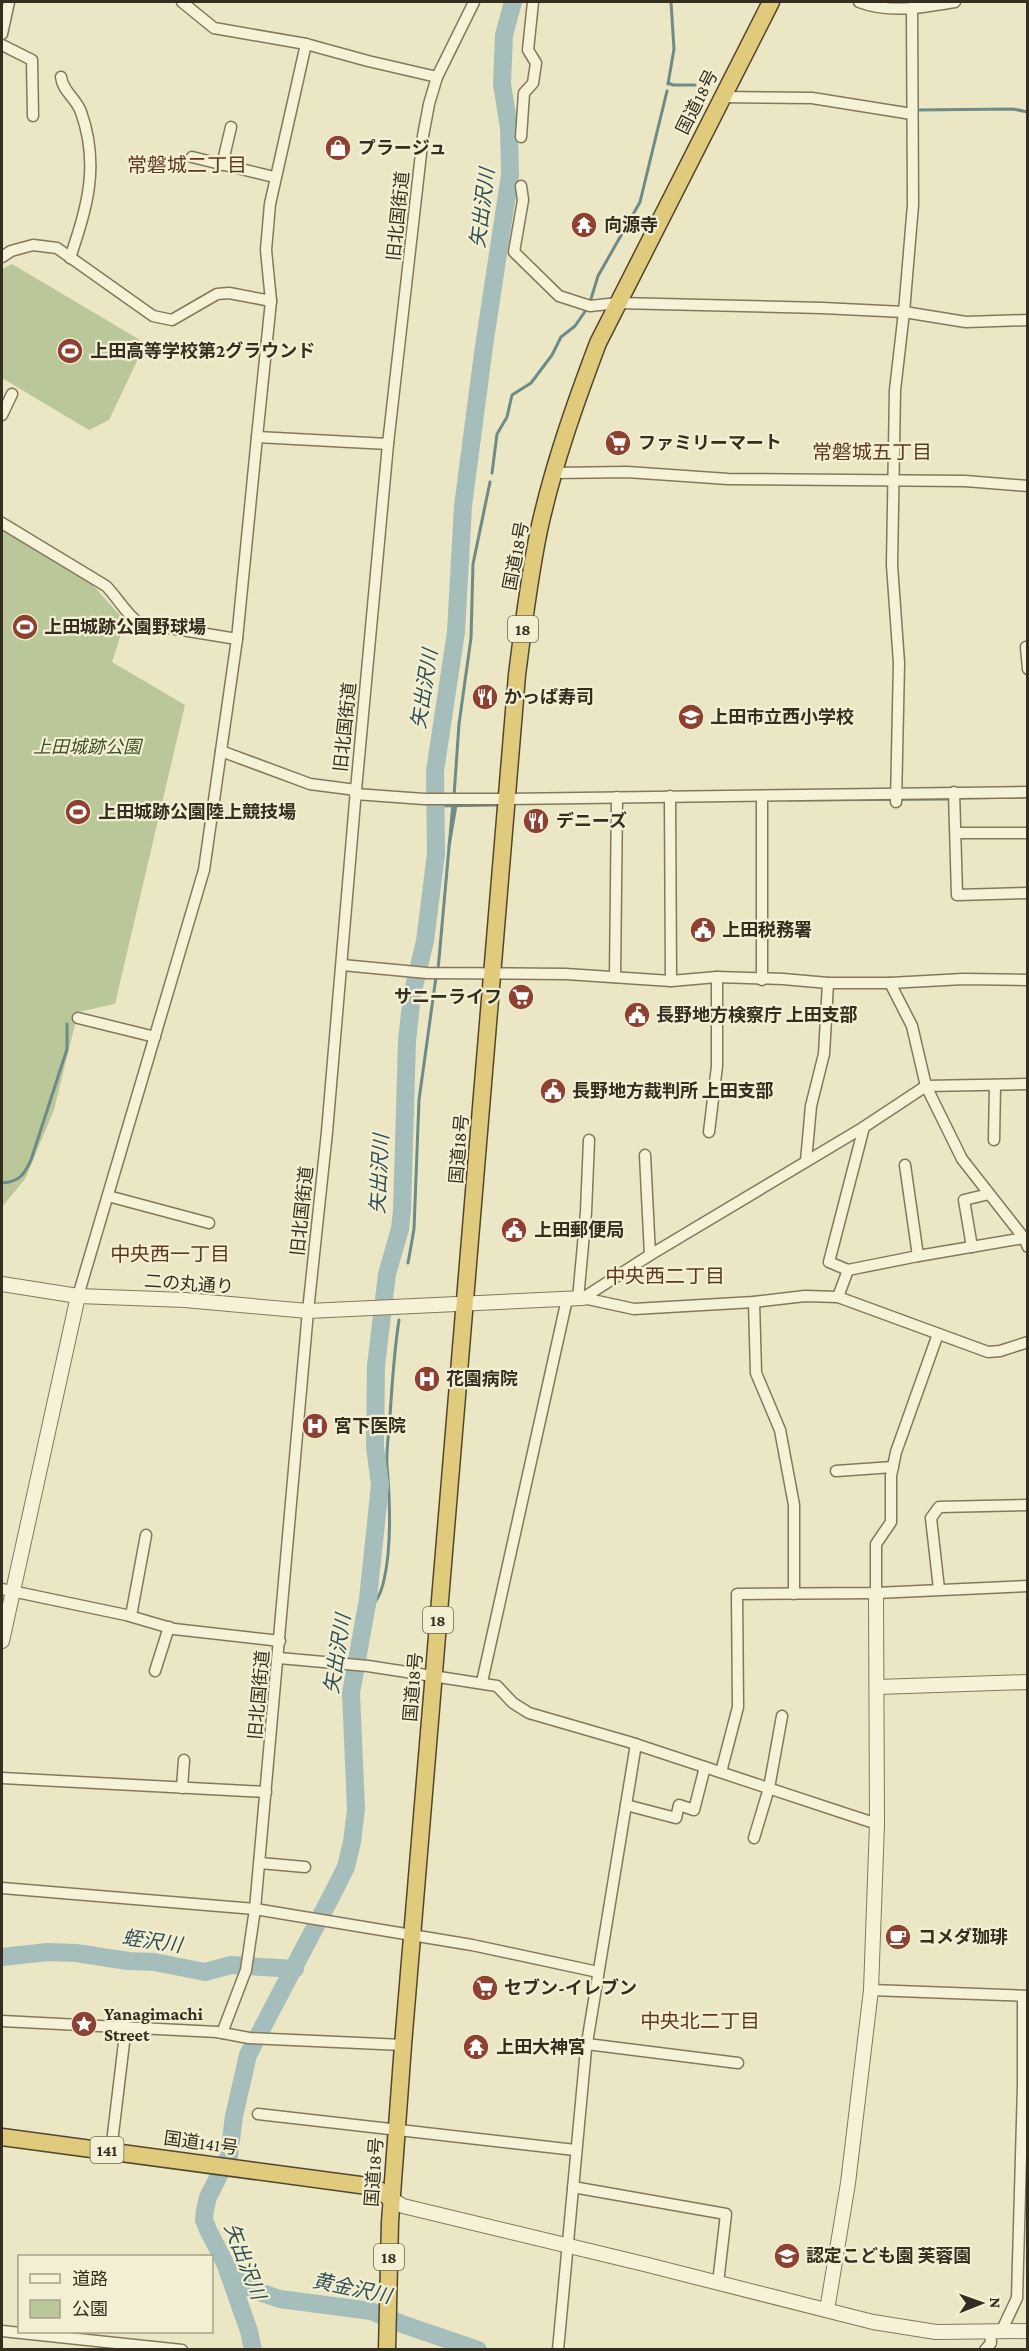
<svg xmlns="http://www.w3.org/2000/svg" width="1029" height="2351" font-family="'Crimson Pro','Noto Sans JP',serif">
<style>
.green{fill:#bac899}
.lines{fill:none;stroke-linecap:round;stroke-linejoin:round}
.stream{stroke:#6d8b89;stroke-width:3}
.river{stroke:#a6bebb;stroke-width:18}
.minor-casing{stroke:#84785c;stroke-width:13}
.tertiary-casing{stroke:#84785c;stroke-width:16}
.trunk-casing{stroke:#524630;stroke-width:19}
.minor{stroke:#f6f2d7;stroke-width:10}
.tertiary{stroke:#f6f2d7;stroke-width:14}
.trunk{stroke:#e0cb7c;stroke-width:16}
.labels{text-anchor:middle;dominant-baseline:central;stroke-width:4.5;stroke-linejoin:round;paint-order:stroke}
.shield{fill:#f3efd3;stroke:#6e6755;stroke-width:1.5}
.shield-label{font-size:16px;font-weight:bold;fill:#352d1f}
.street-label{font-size:18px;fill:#352d1f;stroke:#f3efd3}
.poi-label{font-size:18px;font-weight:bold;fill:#352d1f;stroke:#f3efd3;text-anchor:start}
.park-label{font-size:18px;font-style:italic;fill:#3e5027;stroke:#f3efd3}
.neighbourhood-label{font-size:20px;fill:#5e3921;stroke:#f3efd3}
.water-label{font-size:20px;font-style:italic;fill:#2f4f54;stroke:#f3efd3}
</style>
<rect width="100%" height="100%" fill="#ebe6c4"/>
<g class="green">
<path d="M12,264L140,340L137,361L109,420L89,430L2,378V269Z"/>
<path d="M2,529L54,555L90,582L125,621L112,662L185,705L115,1004L78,1012L54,1110L25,1179L2,1207Z"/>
</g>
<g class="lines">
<g class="stream">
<path d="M668,83L673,85H695"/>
<path d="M668,84L674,49L671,2"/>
<path d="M916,110L1013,109L1028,112"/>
<path d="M590,302L598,276L640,202L667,91"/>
<path d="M492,473L497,434L507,417L512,395L531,383L552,355L561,337L575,326L586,310"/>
<path d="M454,796L459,724L471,638L473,564L490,482"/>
<path d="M957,798L1028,797"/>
<path d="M789,800L951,799"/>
<path d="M434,806L496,805"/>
<path d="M449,846L456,805"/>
<path d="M438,970L453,803"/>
<path d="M2,1183C19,1182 24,1175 31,1160L67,1049V1024"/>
<path d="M408,1263L414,1229L419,1100L436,977"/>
<path d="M366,1610C377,1603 381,1593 384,1580C392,1545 390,1501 387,1466C386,1450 389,1432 390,1416C392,1384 394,1352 399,1320"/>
</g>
<g class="river">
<path d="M2,1957L48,1952L76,1953L128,1961L154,1962L205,1972L231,1965L295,1969"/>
<path d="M230,2269L241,2284L262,2293L280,2299L371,2311L402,2324L478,2350"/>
<path d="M253,2350L249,2331L225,2263L208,2230L204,2220L205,2210L208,2197L229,2156L234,2116L248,2055L333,1893L346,1867L352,1842L356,1809L351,1693L368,1599L380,1485L375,1447L376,1366L387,1274L400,1229L402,1210L407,1041L412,995L425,941L436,854L435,771L456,632L463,506L484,346L510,175L509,128L502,84L504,35L513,2"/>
</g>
<g class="minor-casing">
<g id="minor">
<path d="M182,2L214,28L306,44L368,61L437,77"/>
<path d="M859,2C891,14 923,7 955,2"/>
<path d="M2,34L9,2"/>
<path d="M2,45L32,60L33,116"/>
<path d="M61,77C63,92 76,98 81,112C100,166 87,207 70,258"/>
<path d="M721,97L812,98L912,114"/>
<path d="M521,137L524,93L533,83L536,63L528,50L533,2"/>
<path d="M192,157L274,177"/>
<path d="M222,165L231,127"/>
<path d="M521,186L523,200L514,252L559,296L590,306L618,303L822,308L904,312L966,322L1028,320"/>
<path d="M2,257L11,251L33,245L57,248L153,316L172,320L217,294L229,293L271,301"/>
<path d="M2,415L12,394"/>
<path d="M257,437L388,444"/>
<path d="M554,473L627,472L728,479L965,481L1028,486"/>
<path d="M2,523L106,586C118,598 125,613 139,623L237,639"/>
<path d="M1026,647L1028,669"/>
<path d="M221,751L310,784L356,790"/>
<path d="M954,792L957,895L1028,893"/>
<path d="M355,794L424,799H507L1028,792"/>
<path d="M670,796L671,981"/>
<path d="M896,802L899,663L892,565L895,390L904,312L913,205L912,8"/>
<path d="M956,833H1028"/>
<path d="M342,965L427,973L566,974L671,981L717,977L783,979L828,983H890L963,979L1028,980"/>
<path d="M615,977L617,797"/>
<path d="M762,980V796"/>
<path d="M890,983L912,1026L926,1086L962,1159L1024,1238L1028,1247"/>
<path d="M78,1018L155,1037"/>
<path d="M864,1127L829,1262L848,1270L918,1256L1024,1238"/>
<path d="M709,1132L717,1066V977"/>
<path d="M994,1140L995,1085"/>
<path d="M645,1155L650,1255"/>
<path d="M806,1161L811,1106L824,1054L828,983"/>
<path d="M905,1165L918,1256"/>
<path d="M108,1196L209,1223"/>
<path d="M972,1247L964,1200L989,1194"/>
<path d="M78,1296L204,870L237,639L257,437L271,301L266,250L270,204L306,44"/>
<path d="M838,1297L848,1270"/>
<path d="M583,1298L650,1255L864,1127L926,1086L1028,1084"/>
<path d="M583,1298L634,1309L754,1302L805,1296L838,1297L988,1352L1000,1351L1028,1342"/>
<path d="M578,1299L586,1212L589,1140"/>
<path d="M754,1302L756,1373L780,1430L794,1505V1594"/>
<path d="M836,1471L893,1467"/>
<path d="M2,1589L126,1615L174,1629L280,1641"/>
<path d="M939,1589L931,1518L939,1507L1028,1505"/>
<path d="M876,1593V1544L891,1522V1476L896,1452L938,1334"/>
<path d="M131,1616L146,1535"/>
<path d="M279,1658L368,1666L497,1686L513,1703L529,1713L629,1742L877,1824"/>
<path d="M155,1671L169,1627"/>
<path d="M482,1682L567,1299"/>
<path d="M721,1772L738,1707L737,1594L876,1593L1028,1586"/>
<path d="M2,1778L266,1792"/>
<path d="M182,1788L184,1760"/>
<path d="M626,1805L676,1818L679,1805L694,1810L705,1767"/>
<path d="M754,1838L769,1788L782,1716"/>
<path d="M260,1863L305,1867"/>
<path d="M2,1888L255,1909L472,1945L598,1972"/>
<path d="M871,1990L1028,1996"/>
<path d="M2,2021L217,2032L249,2038L403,2045"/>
<path d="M222,2033L246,1970L255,1909L308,1311L327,1132L356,790L388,444L423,136L429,104L437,77L474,2"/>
<path d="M587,2044L738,2063"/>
<path d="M258,2114L575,2150"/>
<path d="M111,2151L126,2026"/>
<path d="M573,2187L726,2214L718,2283"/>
<path d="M2,2331L182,2350"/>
<path d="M1001,2332L1017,2298L1023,2086V1996"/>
<path d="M558,2350L586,2049L636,1744"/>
<path d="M985,2350L991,2343L990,2332"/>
</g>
</g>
<g class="tertiary-casing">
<g id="tertiary">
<path d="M2,1284L78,1296L185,1300L308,1311L583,1298"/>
<path d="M2,1641L78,1296"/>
<path d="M877,1687L1028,1682"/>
<path d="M391,2199L403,2206L644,2264L873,2322L936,2332L1028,2331"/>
<path d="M827,2310L848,2183L871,1990L877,1824L876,1593"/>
</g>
</g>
<g class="trunk-casing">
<g id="trunk">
<path d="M2,2137L375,2187L391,2199"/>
<path d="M387,2350L390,2222L403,2045L517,675C523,627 529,578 539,530C553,466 575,404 598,343L771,2"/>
</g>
</g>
<use href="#minor" class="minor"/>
<use href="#tertiary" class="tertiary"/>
<use href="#trunk" class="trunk"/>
</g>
<defs>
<g id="shop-disc" transform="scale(1.35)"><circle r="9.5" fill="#8e4130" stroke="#f3efd3"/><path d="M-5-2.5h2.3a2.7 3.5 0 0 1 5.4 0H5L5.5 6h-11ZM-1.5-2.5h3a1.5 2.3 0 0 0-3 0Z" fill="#fff"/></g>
<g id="temple-disc" transform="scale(1.35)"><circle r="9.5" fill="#8e4130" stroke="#f3efd3"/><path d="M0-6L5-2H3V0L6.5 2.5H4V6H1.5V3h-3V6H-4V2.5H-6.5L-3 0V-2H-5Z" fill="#fff"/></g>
<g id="stadium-disc" transform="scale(1.35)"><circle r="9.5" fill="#8e4130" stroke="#f3efd3"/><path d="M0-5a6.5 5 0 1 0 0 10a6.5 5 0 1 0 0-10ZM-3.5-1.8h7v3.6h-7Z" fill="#fff"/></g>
<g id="supermarket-disc" transform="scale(1.35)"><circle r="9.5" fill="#8e4130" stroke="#f3efd3"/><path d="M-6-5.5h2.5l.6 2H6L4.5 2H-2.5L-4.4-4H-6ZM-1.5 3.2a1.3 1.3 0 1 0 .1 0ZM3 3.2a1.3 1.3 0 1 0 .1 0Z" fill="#fff"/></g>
<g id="restaurant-disc" transform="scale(1.35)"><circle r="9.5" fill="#8e4130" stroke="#f3efd3"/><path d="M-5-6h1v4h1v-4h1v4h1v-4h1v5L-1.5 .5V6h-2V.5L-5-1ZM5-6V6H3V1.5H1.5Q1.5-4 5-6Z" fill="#fff"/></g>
<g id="school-disc" transform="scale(1.35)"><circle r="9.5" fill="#8e4130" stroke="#f3efd3"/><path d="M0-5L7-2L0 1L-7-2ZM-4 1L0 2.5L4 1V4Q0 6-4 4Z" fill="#fff"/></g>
<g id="civic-disc" transform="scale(1.35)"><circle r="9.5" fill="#8e4130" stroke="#f3efd3"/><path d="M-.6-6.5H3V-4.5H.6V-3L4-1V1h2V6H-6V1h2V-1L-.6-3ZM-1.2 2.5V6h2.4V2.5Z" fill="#fff"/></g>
<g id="hospital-disc" transform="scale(1.35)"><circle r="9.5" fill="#8e4130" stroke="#f3efd3"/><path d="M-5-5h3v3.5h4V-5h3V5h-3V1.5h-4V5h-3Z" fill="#fff"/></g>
<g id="cafe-disc" transform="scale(1.35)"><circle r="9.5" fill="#8e4130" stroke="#f3efd3"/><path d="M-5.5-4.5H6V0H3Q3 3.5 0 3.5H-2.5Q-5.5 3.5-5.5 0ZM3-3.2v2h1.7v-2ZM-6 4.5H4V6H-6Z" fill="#fff"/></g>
<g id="sight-disc" transform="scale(1.35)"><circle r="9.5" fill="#8e4130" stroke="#f3efd3"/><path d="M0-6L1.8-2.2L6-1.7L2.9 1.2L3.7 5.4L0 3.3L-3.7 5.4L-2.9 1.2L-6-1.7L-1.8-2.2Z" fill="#fff"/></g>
</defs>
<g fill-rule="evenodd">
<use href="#shop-disc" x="338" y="148"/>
<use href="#temple-disc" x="584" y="225"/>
<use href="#stadium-disc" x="70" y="351"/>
<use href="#supermarket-disc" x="618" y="443"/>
<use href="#stadium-disc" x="25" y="627"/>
<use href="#restaurant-disc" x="485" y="697"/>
<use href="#school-disc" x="691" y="717"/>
<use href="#stadium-disc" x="78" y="812"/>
<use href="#restaurant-disc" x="536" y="821"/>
<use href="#civic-disc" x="703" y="930"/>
<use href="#supermarket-disc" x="521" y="997"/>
<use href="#civic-disc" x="637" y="1015"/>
<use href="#civic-disc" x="553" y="1091"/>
<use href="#civic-disc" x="514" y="1230"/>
<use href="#hospital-disc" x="427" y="1379"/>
<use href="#hospital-disc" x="315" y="1426"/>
<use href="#cafe-disc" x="898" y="1937"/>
<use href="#supermarket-disc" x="485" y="1988"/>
<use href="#sight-disc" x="84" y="2024"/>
<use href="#temple-disc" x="476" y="2047"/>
<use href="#school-disc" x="787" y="2256"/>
</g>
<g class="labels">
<g class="shield">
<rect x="508" y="616" width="30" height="26" rx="4.5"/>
<rect x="423" y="1607" width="30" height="26" rx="4.5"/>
<rect x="90.5" y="2137" width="33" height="26" rx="4.5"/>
<rect x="374" y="2244" width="30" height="26" rx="4.5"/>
</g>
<g class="shield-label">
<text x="523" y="629">18</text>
<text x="438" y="1620">18</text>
<text x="107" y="2150">141</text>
<text x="389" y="2257">18</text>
</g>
<g class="street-label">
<text transform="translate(697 102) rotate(-63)">国道18号</text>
<text transform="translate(398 216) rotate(-84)">旧北国街道</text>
<text transform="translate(516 556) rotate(-79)">国道18号</text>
<text transform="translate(345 727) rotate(-84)">旧北国街道</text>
<text transform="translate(459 1149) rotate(-85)">国道18号</text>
<text transform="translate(302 1211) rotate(-84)">旧北国街道</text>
<text transform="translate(189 1284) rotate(4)">二の丸通り</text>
<text transform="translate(413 1687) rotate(-85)">国道18号</text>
<text transform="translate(259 1695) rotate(-85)">旧北国街道</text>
<text transform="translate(201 2143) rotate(8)">国道141号</text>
<text transform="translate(374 2172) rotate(-86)">国道18号</text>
</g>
<g class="poi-label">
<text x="358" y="148">プラージュ</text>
<text x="604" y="225">向源寺</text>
<text x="90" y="351">上田高等学校第2グラウンド</text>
<text x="638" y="443">ファミリーマート</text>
<text x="44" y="627">上田城跡公園野球場</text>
<text x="504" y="697">かっぱ寿司</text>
<text x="710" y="717">上田市立西小学校</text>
<text x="98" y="812">上田城跡公園陸上競技場</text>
<text x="556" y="821">デニーズ</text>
<text x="722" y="930">上田税務署</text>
<text x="502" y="997" text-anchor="end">サニーライフ</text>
<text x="656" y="1015">長野地方検察庁 上田支部</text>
<text x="572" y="1091">長野地方裁判所 上田支部</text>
<text x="534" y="1230">上田郵便局</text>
<text x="446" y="1379">花園病院</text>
<text x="334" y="1426">宮下医院</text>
<text x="918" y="1937">コメダ珈琲</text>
<text x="504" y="1988">セブン-イレブン</text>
<text x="104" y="2014">Yanagimachi<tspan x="104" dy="21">Street</tspan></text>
<text x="496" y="2047">上田大神宮</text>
<text x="806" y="2256">認定こども園 芙蓉園</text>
</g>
<g class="park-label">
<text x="87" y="747">上田城跡公園</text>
</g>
<g class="neighbourhood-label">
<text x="187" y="165">常磐城二丁目</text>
<text x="872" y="452">常磐城五丁目</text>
<text x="170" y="1254">中央西一丁目</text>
<text x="665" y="1276">中央西二丁目</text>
<text x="700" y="2021">中央北二丁目</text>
</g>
<g class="water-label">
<text transform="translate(482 208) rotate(-83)">矢出沢川</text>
<text transform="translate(424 689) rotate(-81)">矢出沢川</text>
<text transform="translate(379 1174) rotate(-87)">矢出沢川</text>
<text transform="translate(337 1654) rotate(-81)">矢出沢川</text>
<text transform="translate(152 1941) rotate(8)">蛭沢川</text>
<text transform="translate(245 2261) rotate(69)">矢出沢川</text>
<text transform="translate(352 2288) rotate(12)">黄金沢川</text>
</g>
</g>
<rect width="1029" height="2351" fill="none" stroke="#352d1f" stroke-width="6"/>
<rect x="18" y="2255" width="195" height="78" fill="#f3efd3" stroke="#a7a18b" stroke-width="1.5"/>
<rect x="30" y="2274" width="30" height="9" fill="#f6f2d7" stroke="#a7a18b" stroke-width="1.5"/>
<text x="72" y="2285" font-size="18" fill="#352d1f">道路</text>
<rect x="30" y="2300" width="30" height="18" fill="#bac899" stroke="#a7a18b" stroke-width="1.5"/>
<text x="72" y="2315" font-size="18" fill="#352d1f">公園</text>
<g transform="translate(981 2303) rotate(89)" stroke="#f3efd3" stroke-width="4.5" paint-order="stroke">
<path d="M0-4.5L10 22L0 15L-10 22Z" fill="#352d1f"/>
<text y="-9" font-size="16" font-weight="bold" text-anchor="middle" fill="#352d1f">N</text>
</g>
</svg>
